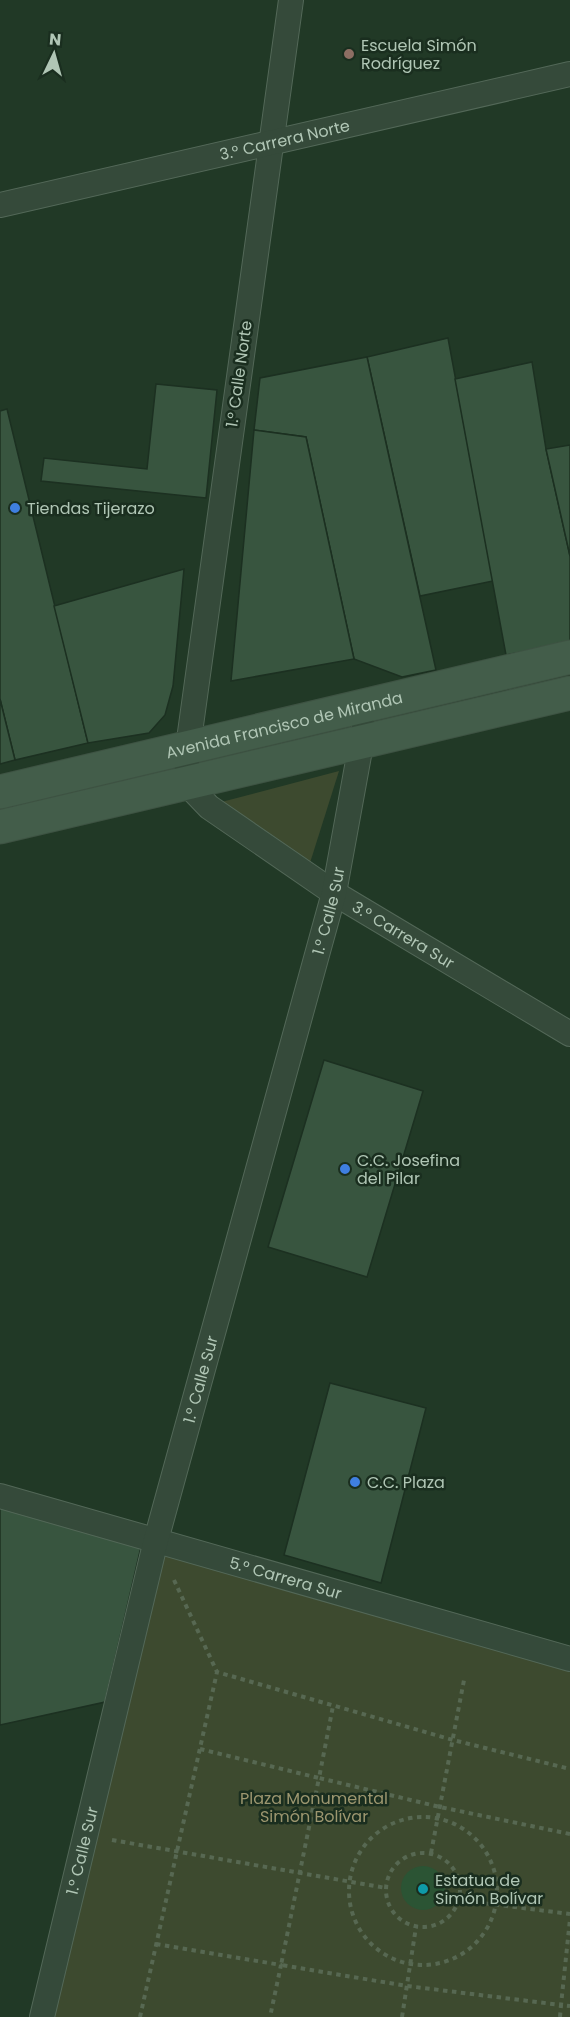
<svg xmlns="http://www.w3.org/2000/svg" width="570" height="2017" font-family="Poppins,sans-serif">
<style>
.green{fill:#3d4a2f}
.water{fill:#2b5434}
.building{fill:#38553f;stroke:#1c3021;stroke-width:1.5}
.lines{fill:none;stroke-linecap:round;stroke-linejoin:round}
.street-casing{stroke:#536858;stroke-width:26}
.secondary-casing{stroke:#3e5343;stroke-width:35}
.path{stroke:#576852;stroke-width:4;stroke-dasharray:4.5 4.5;stroke-linecap:butt}
.street{stroke:#354a3a;stroke-width:24}
.secondary{stroke:#435d4a;stroke-width:33}
.education-dot{fill:#8d6e63;stroke:#1a2e1f;stroke-width:2}
.shop-dot{fill:#3f7fe0;stroke:#1a2e1f;stroke-width:2}
.culture-dot{fill:#0f9aa8;stroke:#1a2e1f;stroke-width:2}
.labels{text-anchor:middle;dominant-baseline:central;stroke-width:5;stroke-linejoin:round;paint-order:stroke}
.poi-label{font-size:16px;fill:#b0c6b5;stroke:#1a2e1f;text-anchor:start}
.street-label{font-size:16px;fill:#b0c6b5;stroke:#1a2e1f}
.park-label{font-size:16px;fill:#9c966f;stroke:#1a2e1f}
</style>
<rect width="100%" height="100%" fill="#213926"/>
<g class="green">
<path d="M339,771L309,866L210,805Z"/>
<path d="M160,1544L570,1663V2017H47Z"/>
</g>
<circle class="water" cx="423" cy="1888" r="22"/>
<g class="building">
<path d="M448,338L493,581L420,596L367,357Z"/>
<path d="M367,357L436,670L402,677L354,659L306,437L254,430L260,378Z"/>
<path d="M532,362L546,449L570,556V643L506,655L455,379Z"/>
<path d="M156,384L217,390L206,498L41,481L44,458L147,469Z"/>
<path d="M7,409L88,743L15,760L0,699V411Z"/>
<path d="M254,430L306,437L354,659L231,681Z"/>
<path d="M570,445V556L546,449Z"/>
<path d="M184,569L173,686L165,715L149,733L88,743L54,606Z"/>
<path d="M0,699L15,760L0,764Z"/>
<path d="M324,1060L423,1091L367,1277L268,1247Z"/>
<path d="M330,1383L426,1408L381,1583L284,1555Z"/>
<path d="M0,1508L141,1547L105,1702L0,1725Z"/>
</g>
<g class="lines">
<g class="street-casing">
<g id="street">
<path id="s1" d="M291,0L188,747L186,783L209,807L334,893L570,1034"/>
<path id="s2" d="M0,205L570,74"/>
<path id="s3" d="M0,1496L570,1659"/>
<path id="s4" d="M42,2017L156,1540L334,893L364,728"/>
</g>
</g>
<g class="secondary-casing">
<g id="secondary">
<path id="s5" d="M0,792L570,657"/>
<path d="M0,827L570,693"/>
</g>
</g>
<g class="path">
<path d="M174,1580L217,1672"/>
<path d="M200,1749L319,1778L333,1706"/>
<circle cx="423" cy="1891" r="74"/>
<path d="M570,1834L440,1807L319,1778L281,1965L407,1986L561,2005L570,1919"/>
<path d="M112,1840L386,1888"/>
<circle cx="423" cy="1890" r="37"/>
<path d="M431,1853L464,1680"/>
<path d="M459,1900L570,1914"/>
<path d="M156,1944L281,1965L270,2017"/>
<path d="M140,2017L217,1672L453,1740L570,1769"/>
<path d="M402,2017L416,1927"/>
<path d="M560,2017L561,2005L570,2006"/>
</g>
<use href="#street" class="street"/>
<use href="#secondary" class="secondary"/>
</g>
<circle class="education-dot" cx="349" cy="54" r="6"/>
<g class="shop-dot">
<circle cx="15" cy="508" r="6"/>
<circle cx="345" cy="1169" r="6"/>
<circle cx="355" cy="1482" r="6"/>
</g>
<circle class="culture-dot" cx="423" cy="1889" r="6"/>
<g class="labels">
<g class="poi-label">
<text x="361" y="45">Escuela Simón<tspan x="361" dy="18">Rodríguez</tspan></text>
<text x="27" y="508">Tiendas Tijerazo</text>
<text x="357" y="1160">C.C. Josefina<tspan x="357" dy="18">del Pilar</tspan></text>
<text x="367" y="1482">C.C. Plaza</text>
<text x="435" y="1880">Estatua de<tspan x="435" dy="18">Simón Bolívar</tspan></text>
</g>
<g class="street-label">
<text stroke="none"><textPath href="#s2" startOffset="292">3.° Carrera Norte</textPath></text>
<text transform="translate(239 374) rotate(-82)">1.° Calle Norte</text>
<text stroke="none"><textPath href="#s5" startOffset="292">Avenida Francisco de Miranda</textPath></text>
<text stroke="none"><textPath href="#s4" startOffset="1143">1.° Calle Sur</textPath></text>
<text stroke="none"><textPath href="#s1" startOffset="1056">3.° Carrera Sur</textPath></text>
<text stroke="none"><textPath href="#s4" startOffset="657">1.° Calle Sur</textPath></text>
<text stroke="none"><textPath href="#s3" startOffset="297">5.° Carrera Sur</textPath></text>
<text stroke="none"><textPath href="#s4" startOffset="171">1.° Calle Sur</textPath></text>
</g>
<g class="park-label">
<text x="314" y="1798">Plaza Monumental<tspan x="314" dy="18">Simón Bolívar</tspan></text>
</g>
</g>
<g transform="translate(54 54) rotate(5)" stroke="#1a2e1f" stroke-width="4.5" paint-order="stroke">
<path d="M0-4.5L10 22L0 15L-10 22Z" fill="#b0c6b5"/>
<text y="-9" font-size="16" font-weight="bold" text-anchor="middle" fill="#b0c6b5">N</text>
</g>
</svg>
